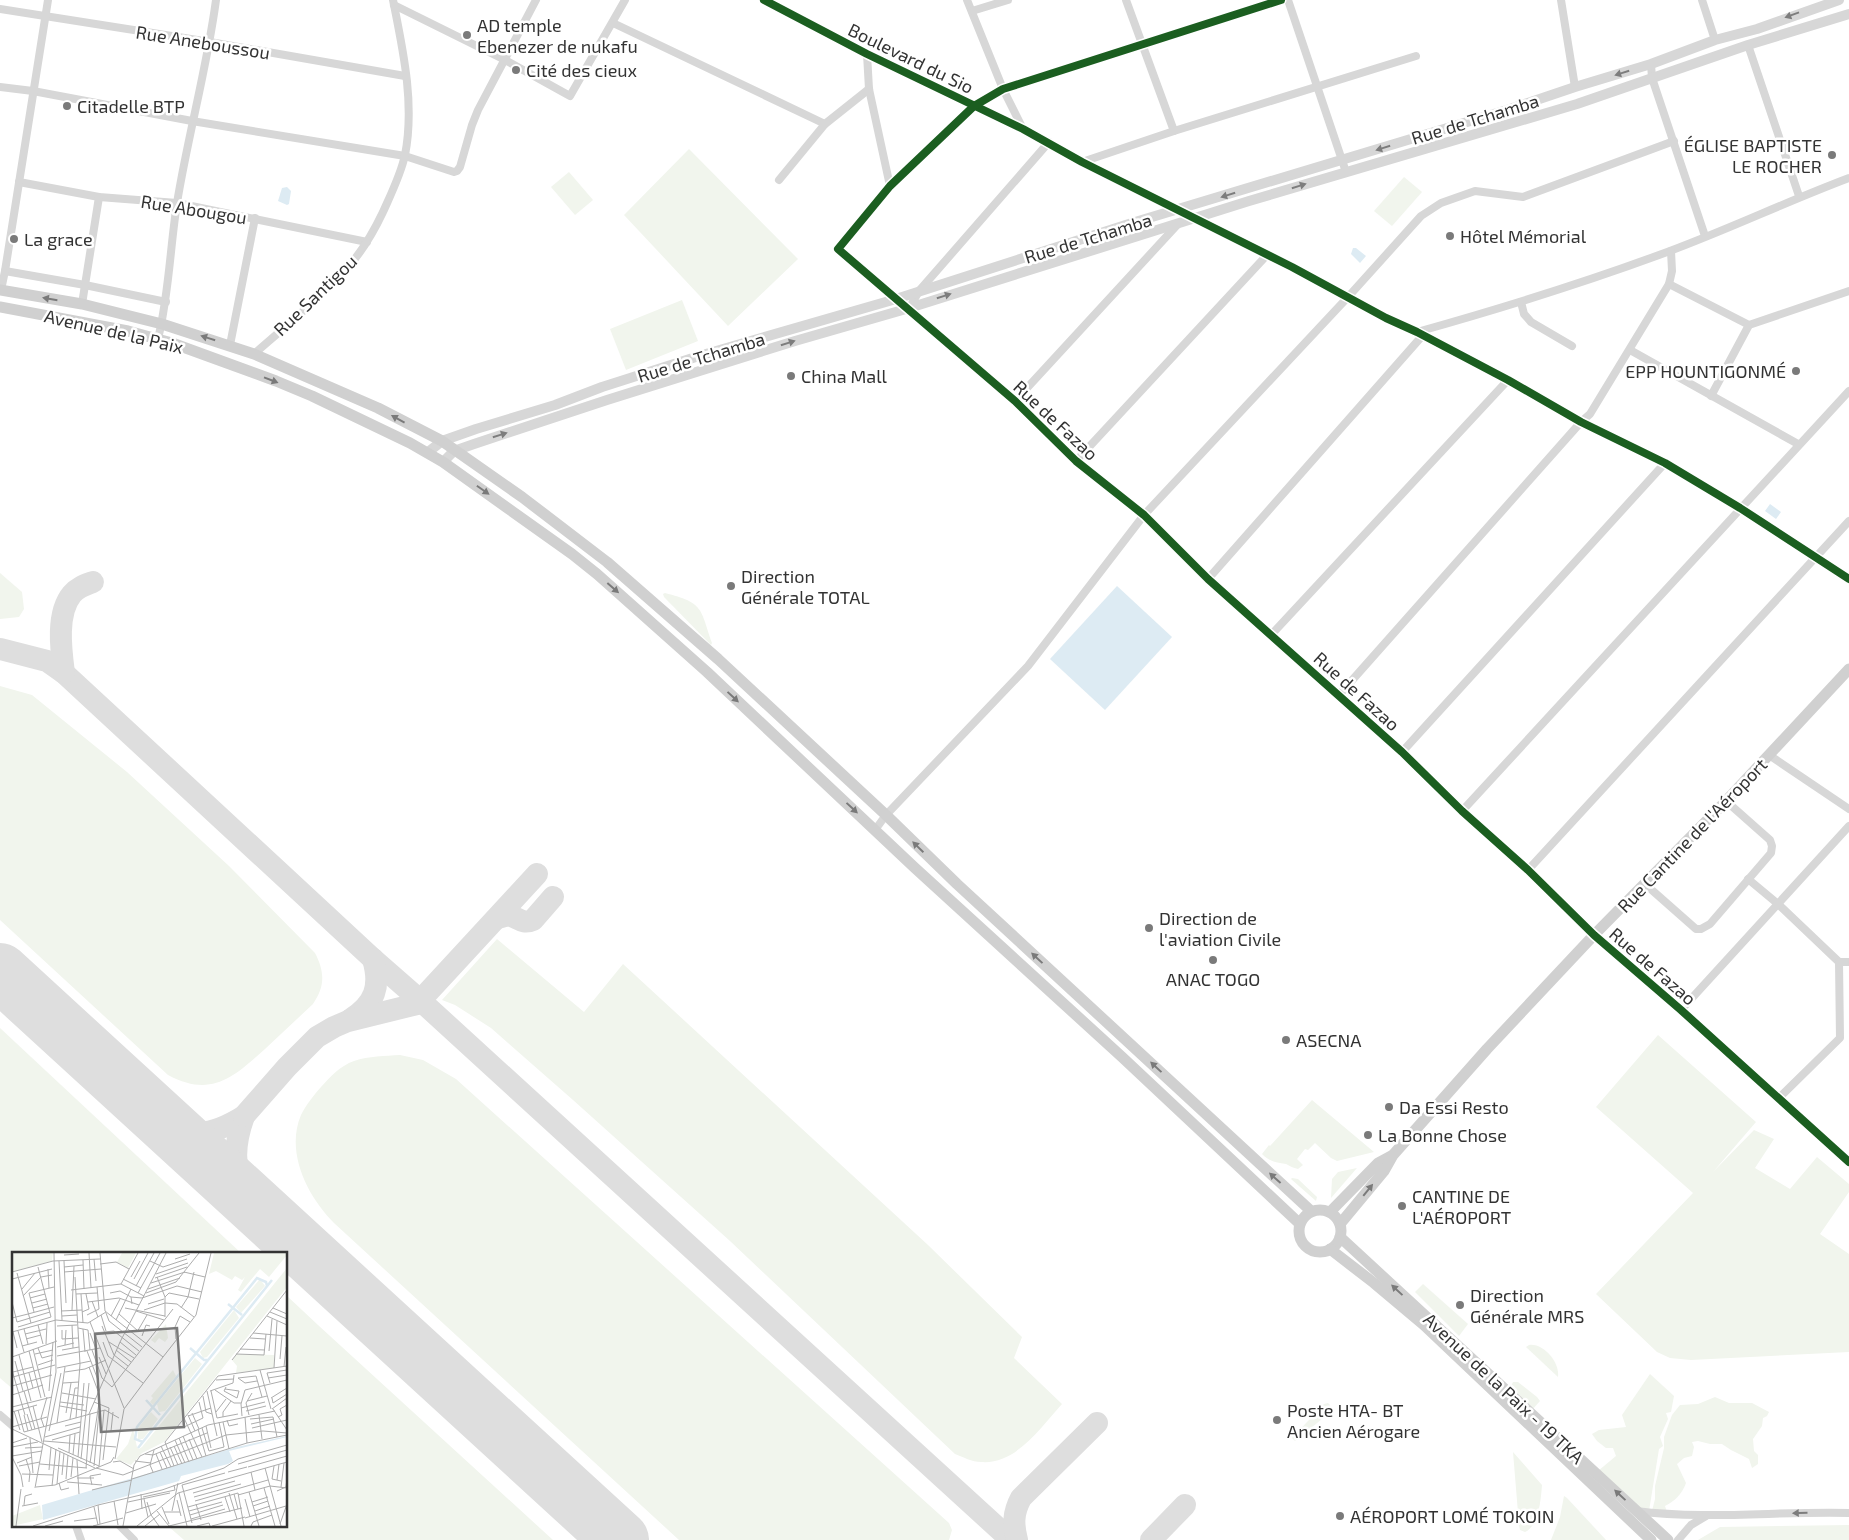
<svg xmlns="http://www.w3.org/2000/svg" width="1849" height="1540" font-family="'Exo 2',sans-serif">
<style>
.green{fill:#f1f5ed}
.water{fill:#ddebf3}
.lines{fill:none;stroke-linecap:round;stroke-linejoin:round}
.taxiway{stroke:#dedede;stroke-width:22}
.runway{stroke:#dedede;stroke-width:58}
.minor{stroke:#d7d7d7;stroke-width:8}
.tertiary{stroke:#d7d7d7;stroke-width:10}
.secondary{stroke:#d0d0d0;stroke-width:11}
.cycleway-casing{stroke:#fff;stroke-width:11}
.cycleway{stroke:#1b5e20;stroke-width:8}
.oneway{fill:#7d7d7d}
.oneway2{fill:#7a7a7a}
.poi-dot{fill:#7a7a7a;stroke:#fff;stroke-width:2}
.labels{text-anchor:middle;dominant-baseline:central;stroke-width:5;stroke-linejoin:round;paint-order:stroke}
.poi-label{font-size:18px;fill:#333;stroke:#fff;text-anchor:start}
.street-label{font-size:18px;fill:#333;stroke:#fff}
.inset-river{fill:none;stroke:#ddebf3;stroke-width:2.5}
.inset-road{fill:none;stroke:#adadad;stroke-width:1}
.view{fill:#7a7a7a;fill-opacity:0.15;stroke:#7a7a7a;stroke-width:2.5}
.inset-edge{fill:none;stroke:#333;stroke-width:2.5}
</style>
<rect width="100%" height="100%" fill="#fff"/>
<g class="green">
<path d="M689,149L798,259L728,326L624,215Z"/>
<path d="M569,172L593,200L575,215L551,187Z"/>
<path d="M1404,177L1422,192L1392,226L1374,211Z"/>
<path d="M682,300L698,341L626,370L610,329Z"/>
<path d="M0,573L22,592L24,609L19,617L0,619Z"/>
<path d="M665,593C704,603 700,608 712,643L711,645L664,597L663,594Z"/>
<path d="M0,686L32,695L127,772L229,866L315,953C325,972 325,987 313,1004C297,1019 281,1034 265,1049C233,1078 211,1098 168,1075L0,920Z"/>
<path d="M497,939L584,1012L623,964L928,1245L1022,1337L1014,1358L1062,1404C1041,1427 1016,1465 981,1462C972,1462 963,1457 955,1454L730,1241L573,1100L491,1028L455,1005L442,1000Z"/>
<path d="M0,1028L242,1254H14V1390L0,1378Z"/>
<path d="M1658,1035L1756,1122L1713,1172L1754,1130L1774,1139L1755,1168L1790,1189L1817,1157L1849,1184V1192L1820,1234L1849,1254V1352L1691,1360L1670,1358L1657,1352L1596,1294L1693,1193L1596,1107Z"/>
<path d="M400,1055L423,1060L456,1079L949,1523L952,1530L949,1540H679L334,1223C308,1197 285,1153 301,1115C306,1105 314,1095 321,1087C331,1076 340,1066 354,1061C369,1056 385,1056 400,1055Z"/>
<path d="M1312,1100L1374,1152L1337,1161L1331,1158L1315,1143L1308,1150L1305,1149L1297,1159L1303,1165L1298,1169C1293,1168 1290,1166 1286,1164C1276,1162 1270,1162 1262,1154L1269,1145L1270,1146Z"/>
<path d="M1357,1168L1331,1198L1332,1179L1338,1172Z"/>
<path d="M1292,1178L1298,1179L1317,1197L1316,1201L1291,1179Z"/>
<path d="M1423,1284L1468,1324L1459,1336L1415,1292Z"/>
<path d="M286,1295L318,1325L553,1540H184L168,1526H286Z"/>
<path d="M1529,1345C1544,1343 1560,1363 1558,1377L1526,1347Z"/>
<path d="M1650,1374L1674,1396L1671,1412L1666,1413L1668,1419L1660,1437L1663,1446L1659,1449L1649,1511H1638L1598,1471L1616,1456L1613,1448H1606L1597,1441L1592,1434L1599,1430L1626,1427L1622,1415Z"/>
<path d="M1513,1382H1518L1537,1397L1540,1401L1532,1410L1511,1386Z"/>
<path d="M1715,1397L1729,1403H1752L1769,1412L1767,1416L1763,1418L1762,1426L1753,1439L1754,1451L1758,1455V1464L1752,1468L1749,1459L1731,1450L1722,1444H1710L1698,1441L1692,1442L1694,1447L1692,1456L1684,1458L1677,1464L1686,1483C1682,1494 1675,1501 1665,1506L1667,1512L1652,1511L1655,1499V1486L1664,1448V1437L1672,1415L1680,1405L1698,1404Z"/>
<path d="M1328,1403L1330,1405L1331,1409C1321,1422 1307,1430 1295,1441L1292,1438L1324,1404Z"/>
<path d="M1513,1452L1542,1485C1541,1498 1539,1526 1525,1532L1520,1530L1519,1525Z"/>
<path d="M1564,1496L1567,1498L1606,1540H1551L1560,1517Z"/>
<path d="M1849,1525V1540H1698L1720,1527Z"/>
</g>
<g class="water">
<path d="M287,187L291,191L289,204L287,205L278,201L282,188Z"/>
<path d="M1353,248H1356L1366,256L1360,263L1351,254Z"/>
<path d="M1770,504L1781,512L1776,519L1765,511Z"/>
<path d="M1117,586L1172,637L1105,710L1050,659Z"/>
</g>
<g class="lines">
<g class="taxiway">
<path d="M0,649L47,661L64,673L373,959L421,1001L1011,1540"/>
<path d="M64,673C61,650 56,613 72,594C78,587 85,585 93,582"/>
<path d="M498,918L508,915C518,917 522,925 533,920L553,897"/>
<path d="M351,1019C375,1004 381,986 373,959"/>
<path d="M148,1108C186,1136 202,1142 244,1116C228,1161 236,1184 269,1217"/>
<path d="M244,1116L287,1067L317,1037L334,1027L348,1021L417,1004L537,874"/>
<path d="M1017,1540C1013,1524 1013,1513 1021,1498L1097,1423"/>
<path d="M1151,1540L1185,1505"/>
</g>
<path class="runway" d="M0,972L620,1540"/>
<g class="minor">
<path d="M764,0L867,54L1023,129L1082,162L1292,267L1386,318L1417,332L1508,380L1581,422L1665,463L1740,508L1849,579"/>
<path d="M967,0L1003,89L1023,129"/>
<path d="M1126,0L1174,131"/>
<path d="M1281,0L1003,89L974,106L890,186L838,249L1015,401L1076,461L1144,515L1208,579L1402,752L1462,811L1528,870L1594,935L1681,1010L1849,1162"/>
<path d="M1288,0L1346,172"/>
<path d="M1561,0L1575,87"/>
<path d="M1702,0L1715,40"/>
<path d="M394,5L505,60L570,96L625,0"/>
<path d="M0,9L210,42L405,76"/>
<path d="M972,11L1008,0"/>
<path d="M613,23L825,124"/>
<path d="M1748,45L1799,196"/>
<path d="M867,54L869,89L890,186"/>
<path d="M1651,64L1652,78L1705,236"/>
<path d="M0,87L33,91L192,121L405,156L454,172L457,171L460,167L472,125L478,110L536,0"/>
<path d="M1082,162L1174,131L1416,56"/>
<path d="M779,180L825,124L869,89"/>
<path d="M19,182L99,197L177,203L367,242"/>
<path d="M5,271L85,285L166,302"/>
<path d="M1669,284L1749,325"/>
<path d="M1,290L5,271L48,0"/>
<path d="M1521,302L1524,314L1531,322L1572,346"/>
<path d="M82,304L99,197"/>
<path d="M910,307L919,291L1049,142"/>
<path d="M1417,332C1499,309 1580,284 1659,255C1723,232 1785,202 1849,178"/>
<path d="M158,339C169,294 170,248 177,203C188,135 207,68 216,0"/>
<path d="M230,345L255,218"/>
<path d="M1630,350L1798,444"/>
<path d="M254,354C286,326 320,298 349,266C363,250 374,231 383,212C391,194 401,174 405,155C415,104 403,50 393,0"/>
<path d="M1711,396L1749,325L1849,291"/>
<path d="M1015,401L1178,224"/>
<path d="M1076,461L1267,255"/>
<path d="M1208,579L1423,335"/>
<path d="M1271,635L1508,380"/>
<path d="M1339,695L1581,422L1590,414L1669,284L1672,271L1671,251"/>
<path d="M1402,752L1665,463"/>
<path d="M1769,755L1849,809"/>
<path d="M1462,811L1849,391"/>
<path d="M875,830L886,815L1028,666L1144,515L1348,297L1421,216L1441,203L1475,191L1523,197L1674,141"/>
<path d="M1528,870L1849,521"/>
<path d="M1748,879L1778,904L1839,962H1849"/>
<path d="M1645,884L1696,929H1701L1710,924L1771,853L1772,846L1770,840L1726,801"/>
<path d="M1681,1010L1849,826"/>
<path d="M1779,1098L1840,1038L1839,962"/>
<path d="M0,1415L14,1427"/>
<path d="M1636,1511C1707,1520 1778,1511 1849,1513"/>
<path d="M76,1526L81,1540"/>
<path d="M120,1526L134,1540"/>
<path d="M1678,1540L1691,1525L1706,1516"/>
</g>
<g class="tertiary">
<path d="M427,453L442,441L476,429L555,405L602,387L699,356L896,299L1132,223L1507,110L1575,87L1651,64L1715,40L1757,29L1839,0"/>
<path d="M443,462L454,451L474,444L607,400L795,341L906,309L1249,201L1577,104L1748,45L1849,14"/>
</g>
<g class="secondary">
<path d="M0,290L82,304L162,324L254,354L378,408L442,441L522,497L607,562L718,659L886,815L957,884L1311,1211"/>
<path d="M0,307L128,331L172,343L276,381L312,396L410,443L443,462L506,507L572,554L597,574L707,672L915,868L1122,1057L1300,1224"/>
<circle cx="1320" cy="1231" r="21"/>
<path d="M1330,1212L1378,1163L1391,1156"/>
<path d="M1340,1224L1384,1171L1393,1155L1487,1049L1594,935L1726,801L1849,669"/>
<path d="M1340,1237L1668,1540"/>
<path d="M1330,1249L1374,1283L1424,1325L1651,1540"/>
</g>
<g class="cycleway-casing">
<g id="cycleway">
<path d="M764,0L867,54L1023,129L1082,162L1292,267L1386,318L1417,332L1508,380L1581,422L1665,463L1740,508L1849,579"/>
<path d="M1281,0L1003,89L974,106L890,186L838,249L1015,401L1076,461L1144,515L1208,579L1402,752L1462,811L1528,870L1594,935L1681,1010L1849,1162"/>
</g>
</g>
<use href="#cycleway" class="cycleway"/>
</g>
<defs><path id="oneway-solid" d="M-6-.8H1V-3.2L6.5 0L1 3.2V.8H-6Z" transform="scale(1.25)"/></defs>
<g class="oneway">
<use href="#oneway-solid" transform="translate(1792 15) rotate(160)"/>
<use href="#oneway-solid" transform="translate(1622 73) rotate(163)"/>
<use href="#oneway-solid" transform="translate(1383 148) rotate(163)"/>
<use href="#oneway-solid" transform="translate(1299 186) rotate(-17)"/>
<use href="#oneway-solid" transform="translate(1228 195) rotate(163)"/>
<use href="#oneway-solid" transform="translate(944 296) rotate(-17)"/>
<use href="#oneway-solid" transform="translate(788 343) rotate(-18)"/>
<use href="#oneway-solid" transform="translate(500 435) rotate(-17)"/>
<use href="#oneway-solid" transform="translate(1800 1513) rotate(178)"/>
</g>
<g class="oneway2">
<use href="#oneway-solid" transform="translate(50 299) rotate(-170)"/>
<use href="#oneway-solid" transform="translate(208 338) rotate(-163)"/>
<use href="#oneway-solid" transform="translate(271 380) rotate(21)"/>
<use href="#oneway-solid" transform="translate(398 419) rotate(-151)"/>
<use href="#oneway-solid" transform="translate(483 490) rotate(35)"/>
<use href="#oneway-solid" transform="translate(613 588) rotate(41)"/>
<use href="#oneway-solid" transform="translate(733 697) rotate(43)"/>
<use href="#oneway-solid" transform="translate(852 808) rotate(43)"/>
<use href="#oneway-solid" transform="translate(918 847) rotate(-136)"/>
<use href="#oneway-solid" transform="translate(1037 958) rotate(-137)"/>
<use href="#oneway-solid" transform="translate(1156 1067) rotate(-137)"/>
<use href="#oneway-solid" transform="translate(1275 1178) rotate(-138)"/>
<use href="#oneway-solid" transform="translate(1368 1190) rotate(-51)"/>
<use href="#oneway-solid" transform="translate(1397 1290) rotate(-137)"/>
<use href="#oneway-solid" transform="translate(1620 1495) rotate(-137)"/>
</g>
<g class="poi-dot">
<circle cx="467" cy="35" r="5"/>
<circle cx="516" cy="70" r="5"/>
<circle cx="67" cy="106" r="5"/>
<circle cx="1832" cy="155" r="5"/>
<circle cx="1450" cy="236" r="5"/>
<circle cx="14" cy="239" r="5"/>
<circle cx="1796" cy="371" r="5"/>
<circle cx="791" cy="376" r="5"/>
<circle cx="731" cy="586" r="5"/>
<circle cx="1149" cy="928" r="5"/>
<circle cx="1213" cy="960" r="5"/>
<circle cx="1286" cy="1040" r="5"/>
<circle cx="1389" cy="1107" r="5"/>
<circle cx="1368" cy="1135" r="5"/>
<circle cx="1402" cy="1206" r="5"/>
<circle cx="1460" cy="1305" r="5"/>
<circle cx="1277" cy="1420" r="5"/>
<circle cx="1340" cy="1516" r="5"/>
</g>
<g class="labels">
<g class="poi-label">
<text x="477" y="25">AD temple<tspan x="477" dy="21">Ebenezer de nukafu</tspan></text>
<text x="526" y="70">Cité des cieux</text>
<text x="77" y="106">Citadelle BTP</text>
<text x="1822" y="145" text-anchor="end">ÉGLISE BAPTISTE<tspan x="1822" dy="21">LE ROCHER</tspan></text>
<text x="1460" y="236">Hôtel Mémorial</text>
<text x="24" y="239">La grace</text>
<text x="1786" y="371" text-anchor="end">EPP HOUNTIGONMÉ</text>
<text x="801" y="376">China Mall</text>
<text x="741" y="576">Direction<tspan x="741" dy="21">Générale TOTAL</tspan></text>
<text x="1159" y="918">Direction de<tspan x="1159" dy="21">l'aviation Civile</tspan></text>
<text x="1213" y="979" text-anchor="middle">ANAC TOGO</text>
<text x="1296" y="1040">ASECNA</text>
<text x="1399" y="1107">Da Essi Resto</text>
<text x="1378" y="1135">La Bonne Chose</text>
<text x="1412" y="1196">CANTINE DE<tspan x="1412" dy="21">L'AÉROPORT</tspan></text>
<text x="1470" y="1295">Direction<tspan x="1470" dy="21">Générale MRS</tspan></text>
<text x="1287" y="1410">Poste HTA- BT<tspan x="1287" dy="21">Ancien Aérogare</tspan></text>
<text x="1350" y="1516">AÉROPORT LOMÉ TOKOIN</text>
</g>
<g class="street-label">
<text transform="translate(203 42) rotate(9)">Rue Aneboussou</text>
<text transform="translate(911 58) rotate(26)">Boulevard du Sio</text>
<text transform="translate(1475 119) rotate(-17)">Rue de Tchamba</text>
<text transform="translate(194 209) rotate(9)">Rue Abougou</text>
<text transform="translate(1088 238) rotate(-17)">Rue de Tchamba</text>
<text transform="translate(315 295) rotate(-44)">Rue Santigou</text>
<text transform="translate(114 331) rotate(13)">Avenue de la Paix</text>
<text transform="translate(701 357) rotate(-17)">Rue de Tchamba</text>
<text transform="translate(1056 420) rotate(43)">Rue de Fazao</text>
<text transform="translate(1357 691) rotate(42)">Rue de Fazao</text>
<text transform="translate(1692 835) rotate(-46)">Rue Cantine de l'Aéroport</text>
<text transform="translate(1653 966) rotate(41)">Rue de Fazao</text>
<text transform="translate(1504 1388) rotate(43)">Avenue de la Paix - 19 TKA</text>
</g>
</g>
<g transform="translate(12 1252)">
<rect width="275" height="275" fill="#fff"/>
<path d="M0,1H41L40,9L0,20ZM110,1H124L116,16L105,10ZM202,1H275V3L257,25L248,17L229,40L226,38L233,25L230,28L223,24L220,28L204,19L197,22ZM275,16V35L152,190L130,201L119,213L104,207L116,192L121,177L125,195L127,197L130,195ZM248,27L253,34L229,61L224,55ZM222,58L227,66L195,105L191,106L188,100ZM154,72L156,86L153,90L147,86L143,91L139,88ZM224,102L262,103V116L224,121L225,114L220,108ZM183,106L190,112L153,159L147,160L145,152ZM161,118L164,124L141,153L138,150L141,146L139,144ZM139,160L146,167L131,187H126V176ZM28,253L31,267L0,274V264Z" fill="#f1f5ed"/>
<path d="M275,184V185L217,199L221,209L216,212L169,224L167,229L10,274L31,268L30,253L225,195Z" fill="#ddebf3"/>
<path class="inset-river" d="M216,52L230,63M178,96L192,108H196M134,148L148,163M131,190L123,187L125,175L181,105L245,26L254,30L255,34M126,196L260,28"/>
<path class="inset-road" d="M77,1L79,36M88,1L93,59L151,105L112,157L103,207M52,3L67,2M82,7L84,29M163,7L178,2M71,8L72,37M47,9L50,68M52,9L54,51M138,9L151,15L175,7M88,12L104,10L117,17M52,15L71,13M36,17L37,36M0,20L41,9L88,7M52,20L89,17M172,20L193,25M5,21L19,71M144,22L176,11M63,25L68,112L64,166M119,25L128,9M145,25L153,45V65M143,26L175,15M0,27L40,17M111,27L129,36M122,27L136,1M139,31L173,20M109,32L126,1M124,34L142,1M10,37L23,21M136,37L168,26M59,38L109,32L132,44M98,41L108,39L119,45L120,52M126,41L148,1M134,41L164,30L187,1M64,42L85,41M69,42L71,71M11,44L29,25L40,23M119,45L130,46L165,34L190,40M153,45L157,41L187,47M18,46L33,42M80,49L86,65M0,50L5,70M76,50L107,46L127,53M20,51L35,47M153,51L165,52L182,65M136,52L152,47M21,56L36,52M113,56L153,64M169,56L176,45L182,20M261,56L275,62M60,58L62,14M132,58L153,51M49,59L70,58M124,59L152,68M22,60L17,41L42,35M70,60L77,57L74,42M258,60L275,67M94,61L97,69L130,95M16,62L42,55M107,62L126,79M75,63L87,57L85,35M89,63L94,79M50,64L65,63M99,64L108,47M255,64L275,73M0,66L16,62M44,68L76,71L94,60M104,68L119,37M5,70L38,60M78,70L112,156M26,73L31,92M60,73L61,96M45,74L65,73M90,74L102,103M6,75L39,65L26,15M66,76L76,78L78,98M12,77L16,92M71,77L73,100M50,78V87L66,86M6,79L12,100M0,80L44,68M1,80L5,96M125,80L135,63M78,81L84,97M82,81L102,79L127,99M241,81L275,84M13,82L34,77M130,84L134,73L138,74M238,86L253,87M14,87L29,83M164,87L163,75L168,64L178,70M91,90L96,104L131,131M97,90L122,106M108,90L124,103M34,92L35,71M53,93L54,78M10,94L25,90M45,95L62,91M26,96L30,106L41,103M21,97L33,145M228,97L253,98M50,98L67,95M80,98L90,126L100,135L161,57M104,98L119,110M17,99L29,146M75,99L86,128M257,99L260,67M23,102L41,98M224,102L252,103L254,82M7,103L19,149M102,103L116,114M45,104L88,96M0,105L45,89M87,105L94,122M151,105L184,63L199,1M268,107L270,84M220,108L275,38M3,109L11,139M26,113L41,108M77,115L86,139M272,115L274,95M45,116L79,109M262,116L265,69M0,118L13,163M248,118L259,157M1,120L21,115M53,120L73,117L94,108M17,121L21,136M1,125L43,113M226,126L244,124L250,145M226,126L233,131L245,129M256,126L275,123M204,128L222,127M51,131L67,130M258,131L255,121L275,118M0,134L40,123M213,137L227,139L225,146L212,139L214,135M203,138L222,151H229M233,138L275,128M12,139L23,177M37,139L41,90M195,139L205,184M198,139L221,131L222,123M199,139L205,166L226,162M50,141L84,147M0,143L31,133M191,144L194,160L200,162M259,146L275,136M260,146L261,151L275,142M235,149L255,144M48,150L72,153M82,150L97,156L91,208M21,154L30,190M48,154L75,159M0,155L40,145M229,156L253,150M260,157L275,146M261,157L275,178M6,158L12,180M2,159L8,178M234,159L254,154M0,160L25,153M204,160L214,147M54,161L59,131M180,161L187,177M15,162L20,178M77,162L108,90L154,1M12,163L16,179M176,163L183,179M237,163L234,151L240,141M247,163L250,187M176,164L199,156M230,164L229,152L233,138M211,165V160L219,149M233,165L235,191M266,165L270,163L268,157L275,153M172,166L190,205M58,167L63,136H66M238,167L261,165L265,185M215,168L217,174L226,172M211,170L217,197M45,171L53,115M239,172L262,167M53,174L69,170M194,174L199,196M0,175L35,165M32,175L29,166L35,145M172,175L191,166L187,150M190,176L197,199M240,176L275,168M0,177L83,216M186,177L194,204M37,179L49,121M99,179L101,160M12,180L93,158L107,166M171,184L181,208M33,185L68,175M18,186L21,221M167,186L177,210M177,187L185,207M40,188L68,180M163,188L173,211M32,189L104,195M0,191L15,186M149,194L159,215M162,194L170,212M0,195L26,190M158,195L166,213M13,196L31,195M46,196L87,214M197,199L212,195L207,170M148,200L155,216M57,201L58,183M133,202L141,203L195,181M144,202L150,217M61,203L63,182M0,204L30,199M0,205L9,223L11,235M66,205L72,131M14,207L18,220L17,230M69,207L77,131M65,208L67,242M123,209L139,211M101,210L108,209L122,217M5,211L20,205M78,211L87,151M28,212L75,216M226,212L275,198M7,214L28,210M82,214L87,160M162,214L153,190L206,124L275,114M262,214L260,227L269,229M87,215L92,158M236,215L275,204M74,216L78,162M84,216L111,223L214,183L251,179L275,181M253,216L269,274M37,218L39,195M141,220L138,213L142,198M216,220L235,215M239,220L243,238M10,222L41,223M50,223L52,201M59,225L61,206M65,226H82M54,227L56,203M120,227L235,191L275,183M265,228L267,212M55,230L90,233M47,231L49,238L57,236M45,232L48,199M80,233L78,224L89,222M170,233L213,221M170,233L180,271M40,234L44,197M24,235L43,233L99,210L102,205M269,235L272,211M23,236L44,120L42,1M252,236L263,274M80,238L120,228M265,239L274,235L275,226M237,240L247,274M167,241L175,274M181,241L223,229M217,241L225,267M129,242L130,257M222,242L226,257M226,243L258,234L275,236M131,245L163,238L162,233M182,245L229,232M213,245L218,260M132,247L136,265M233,247L238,265M165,248L169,264M102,249L106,273M183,249L256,228M116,250L158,241M135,250L139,263L147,274M240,250L256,245M184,252L189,268M12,253L13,244L20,242M86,253L88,272M10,254L26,251M241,254L256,249M82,255L86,273M150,255L157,272M176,255L226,241L232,274M145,259L157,274M160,259L166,231M177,259L210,250M243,259L258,254M152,260H168M114,261L144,252M178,263L211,253M233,266L274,254M179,267L213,257M62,269L84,266M268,272L275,252M4,274L9,237M21,274L86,253L150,238L212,216L226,207L275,193M33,274L51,269M81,274L111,266M111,274L122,213L128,204L196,173L263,159M125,274L166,241L275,210M133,274L148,262M157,274L230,256M185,274L197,271L198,274M200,274L233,265M239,274L241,270L260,263"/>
<path class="view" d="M165,76L172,175L89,180L83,82Z"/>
<rect width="275" height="275" class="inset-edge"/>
</g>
</svg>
